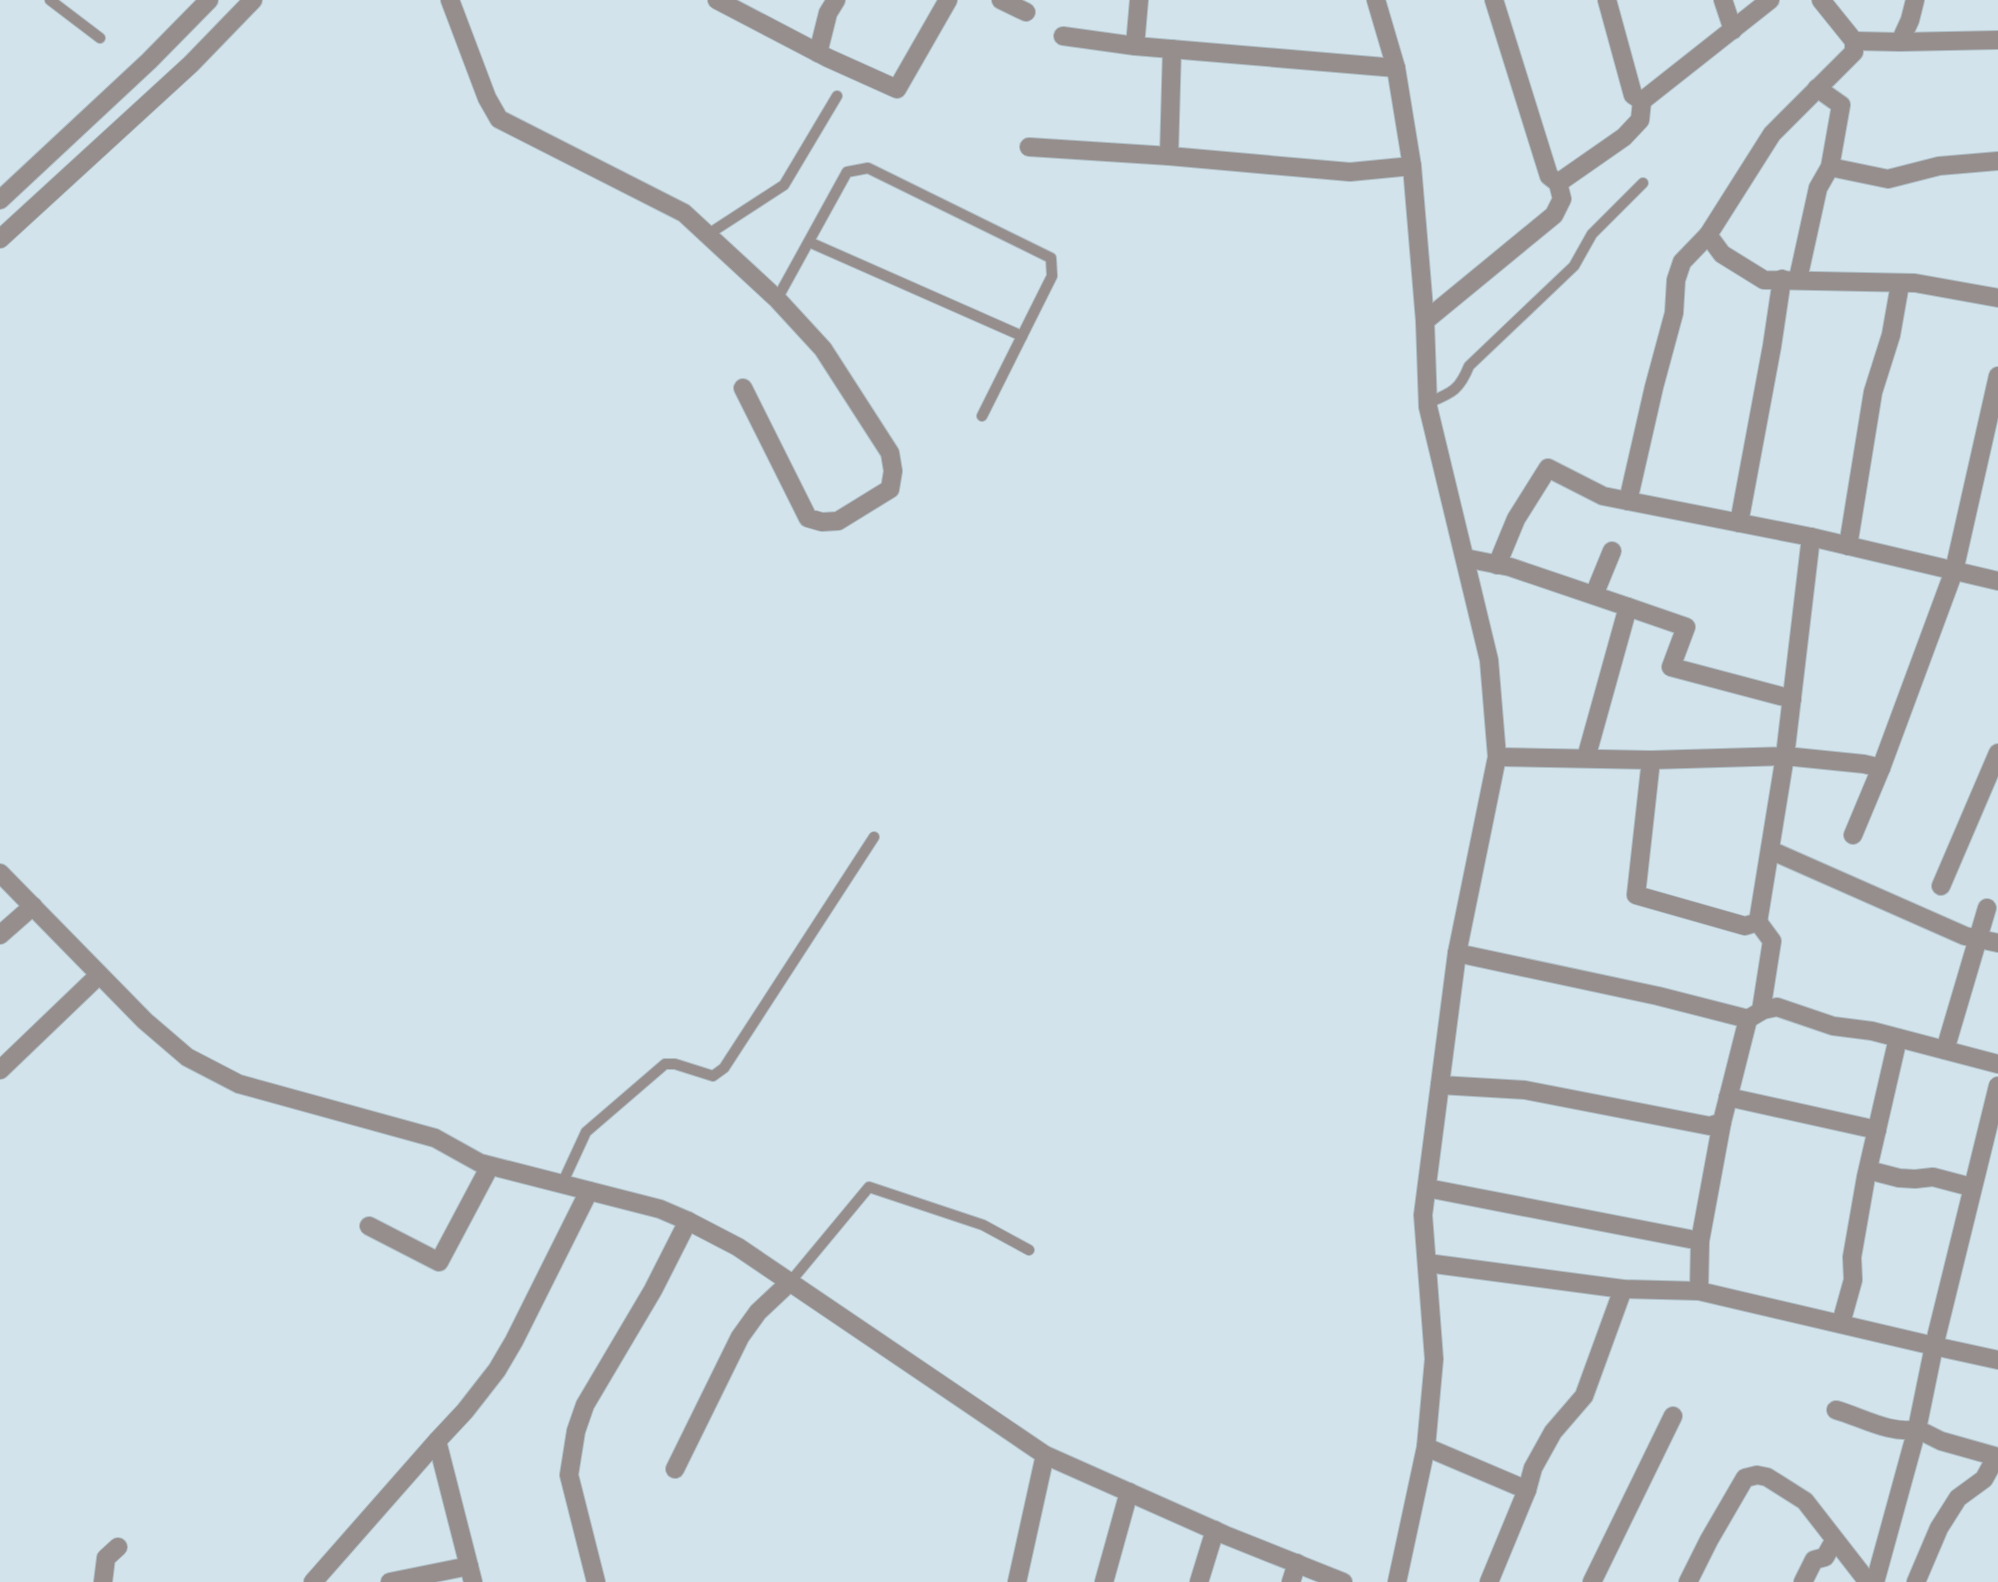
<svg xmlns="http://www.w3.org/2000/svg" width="1998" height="1582" font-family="'PT Serif',serif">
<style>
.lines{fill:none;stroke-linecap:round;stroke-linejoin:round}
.service-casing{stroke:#afbec5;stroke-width:12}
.minor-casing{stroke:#afbec5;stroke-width:20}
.tertiary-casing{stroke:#afbec5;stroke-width:20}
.service{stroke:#968e8d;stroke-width:10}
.minor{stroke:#968e8d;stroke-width:18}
.tertiary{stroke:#968e8d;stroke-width:18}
</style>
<rect width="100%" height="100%" fill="#d2e3eb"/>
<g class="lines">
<g class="service-casing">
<g id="service">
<path d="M50,0L100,38"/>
<path d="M707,235L784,185L837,96"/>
<path d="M809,242L1022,336"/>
<path d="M777,299L847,172L868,168L1051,258L1052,276L982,416"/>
<path d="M1428,403C1451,393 1459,391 1469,366L1574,266L1592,234L1643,183"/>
<path d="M562,1184L586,1132L665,1064H675L713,1076L724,1068L874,837"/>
<path d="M791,1281L869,1187L983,1225L1029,1250"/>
</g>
</g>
<g class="minor-casing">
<g id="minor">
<path d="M450,0L487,98L499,119L684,213L777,299L823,349L890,453L893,471L890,489L838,521L822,522L808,518L743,388"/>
<path d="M717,0L828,58L897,89L948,0"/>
<path d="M1001,0L1026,12"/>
<path d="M1494,0L1549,176L1558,183L1624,137L1640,120L1642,101"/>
<path d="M1607,0L1633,95L1642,101L1770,0"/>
<path d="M1723,0L1733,30"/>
<path d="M1821,0L1854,41V52L1772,134L1708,235L1722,254L1764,280L1915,283L1998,298"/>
<path d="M1063,36L1135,46L1396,68"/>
<path d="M1854,41L1900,42L1998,40"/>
<path d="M1900,42L1910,20L1915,0"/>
<path d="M1135,46L1139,0"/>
<path d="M818,53L828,13L836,0"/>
<path d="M1029,147L1169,156L1350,172L1412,166"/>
<path d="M1169,156L1172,49"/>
<path d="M1830,167L1888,179L1939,166L1998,161"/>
<path d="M1798,279L1818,188L1830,167L1841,105L1817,88"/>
<path d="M1425,321L1554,215L1562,199L1558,183"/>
<path d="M1628,501L1654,387L1674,313L1676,280L1682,262L1708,235"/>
<path d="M1739,523L1772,346L1782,279"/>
<path d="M1848,546L1873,392L1891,335L1900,284"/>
<path d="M1465,558L1510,567L1628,607L1586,758"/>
<path d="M1497,565L1516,519L1548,468L1603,496L1811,537L1998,581"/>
<path d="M1594,595L1612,551"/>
<path d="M1628,607L1686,627L1671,667L1792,699"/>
<path d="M1497,757L1651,760L1785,756L1811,537"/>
<path d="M1651,760L1636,895L1745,926L1758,922L1785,756L1864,764L1881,768L1954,571L1998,376"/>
<path d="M1853,835L1881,768"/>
<path d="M1770,850L1965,936L1998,943"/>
<path d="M1941,886L1998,753"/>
<path d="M1758,922L1772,941L1761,1011"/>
<path d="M0,935L33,906"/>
<path d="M1457,953L1658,996L1748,1019L1763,1010L1777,1007L1833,1026L1872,1031L1998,1064"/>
<path d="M1945,1050L1987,908"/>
<path d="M0,1070L99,975"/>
<path d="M1440,1085L1525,1090L1710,1126L1722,1122L1748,1019"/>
<path d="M1728,1097L1877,1130"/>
<path d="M1868,1170L1899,1178L1915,1179L1933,1177L1971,1187"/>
<path d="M1427,1188L1700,1241L1699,1291L1934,1346L1998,1086"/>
<path d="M369,1226L439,1262L490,1166"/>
<path d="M1700,1241L1722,1122"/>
<path d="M1427,1263L1623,1289L1699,1291"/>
<path d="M1841,1323L1853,1280L1852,1257L1866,1177L1898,1038"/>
<path d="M1998,1360L1934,1346L1917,1429L1941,1441L1998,1457"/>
<path d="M1836,1410C1861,1417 1891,1435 1917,1429L1875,1582"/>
<path d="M437,1441L465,1411L497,1370L514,1341L589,1191"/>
<path d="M1426,1447L1527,1490L1489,1582"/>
<path d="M675,1469L740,1337L758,1312L791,1281"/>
<path d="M1527,1490L1533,1468L1553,1432L1584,1396L1623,1289"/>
<path d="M103,1582L106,1558L118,1547"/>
<path d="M313,1582L437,1441L473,1582"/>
<path d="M390,1582L469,1566"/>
<path d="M596,1582L569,1475L576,1431L585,1405L653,1290L688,1221"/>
<path d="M1017,1582L1045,1455"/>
<path d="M1104,1582L1129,1492"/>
<path d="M1199,1582L1215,1530"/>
<path d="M1291,1582L1297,1563"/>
<path d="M1592,1582L1673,1416"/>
<path d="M1688,1582L1709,1540L1745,1478L1757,1475L1767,1477L1805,1501L1868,1582"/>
<path d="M1803,1582L1814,1560L1825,1557L1834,1541"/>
<path d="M1916,1582L1939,1528L1958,1498L1984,1479L1996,1457"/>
</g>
</g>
<g class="tertiary-casing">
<g id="tertiary">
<path d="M1376,0L1396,68L1412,166L1425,321L1428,407L1489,660L1497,757L1457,953L1423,1215L1434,1359L1426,1447L1397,1582"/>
<path d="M0,200L149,61L209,0"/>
<path d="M0,239L191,64L253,0"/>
<path d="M0,873L145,1021L187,1057L239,1084L435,1138L480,1163L660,1209L688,1221L738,1247L1045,1455L1225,1535L1343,1582"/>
</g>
</g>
<use href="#service" class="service"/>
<use href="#minor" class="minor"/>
<use href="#tertiary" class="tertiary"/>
</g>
</svg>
